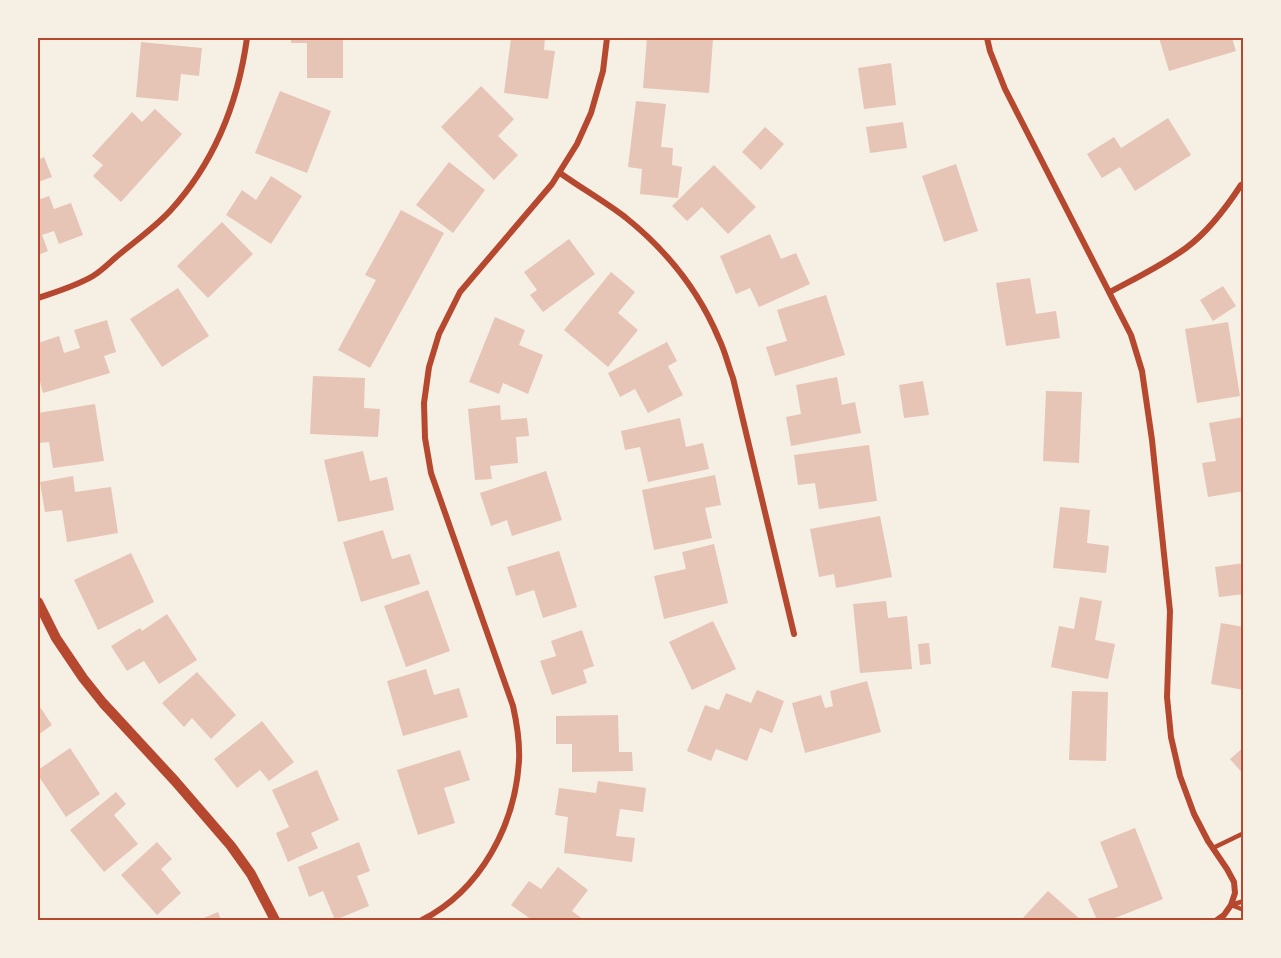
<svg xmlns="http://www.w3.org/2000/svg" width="1281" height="958" font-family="Poppins,sans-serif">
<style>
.building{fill:#e6c5b7}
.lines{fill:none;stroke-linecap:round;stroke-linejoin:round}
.service{stroke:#b5482f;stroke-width:4.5}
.minor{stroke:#b5482f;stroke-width:6}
.tertiary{stroke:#b5482f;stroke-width:10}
.neatline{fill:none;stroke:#b5482f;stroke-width:2}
</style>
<rect width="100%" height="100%" fill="#f6efe4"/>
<g class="building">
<path d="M291,38H343V78H307V43H291Z"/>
<path d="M511,38H545L544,50L555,51L548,99L504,93Z"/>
<path d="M647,38H692L713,39L709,93L643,88Z"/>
<path d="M1159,38H1232L1236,51L1169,71Z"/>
<path d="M141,42L202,48L199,76L181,74L178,101L136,97Z"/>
<path d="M891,63L896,105L864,109L858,68Z"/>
<path d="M481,86L514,119L498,136L518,155L494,180L441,127Z"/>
<path d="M280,91L331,111L307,173L255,153Z"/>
<path d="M636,101L666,104L661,147L673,148L672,165L682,167L678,198L640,194L642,169L628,167Z"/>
<path d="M155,109L182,134L121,202L93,176L103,165L92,156L132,112L142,122Z"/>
<path d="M1168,118L1191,155L1135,191L1120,167L1102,178L1087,154L1114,137L1121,148Z"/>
<path d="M903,122L907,148L870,153L866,127Z"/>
<path d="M765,127L784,144L761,170L742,152Z"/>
<path d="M44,157L52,177L38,182V160Z"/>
<path d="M449,162L485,190L453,233L416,205Z"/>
<path d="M956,164L978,231L944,242L922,176Z"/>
<path d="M714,165L756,207L728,234L702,207L687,221L672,206Z"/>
<path d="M271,176L302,196L271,244L226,215L242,190L256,200Z"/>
<path d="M49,196L54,209L71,203L83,235L59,244L54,231L42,235L48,251L38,255V200Z"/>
<path d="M401,210L444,233L370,368L338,350L376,280L365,275Z"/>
<path d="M222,222L253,254L208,298L177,266Z"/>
<path d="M770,234L781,259L796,253L810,284L759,307L750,288L736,294L720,256Z"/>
<path d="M569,239L595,274L543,312L530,295L537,290L524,272Z"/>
<path d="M611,272L635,292L618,313L638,330L608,367L564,330Z"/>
<path d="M1030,278L1036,314L1056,311L1060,338L1006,346L996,283Z"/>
<path d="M1223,286L1236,306L1213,321L1200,300Z"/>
<path d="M178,288L209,336L162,367L130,319Z"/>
<path d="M826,295L845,355L775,376L766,347L787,341L777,310Z"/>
<path d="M495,317L525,330L519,345L543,355L528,394L503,383L499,394L469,382Z"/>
<path d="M107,320L116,352L104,356L110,373L43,393L38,374V343L59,336L64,353L80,348L74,330Z"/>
<path d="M1228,322L1240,396L1197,403L1185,329Z"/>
<path d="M667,342L677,361L668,366L683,395L648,413L635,389L620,397L608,373Z"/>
<path d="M313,376L365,378L364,408L380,409L378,437L310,434Z"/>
<path d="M837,377L842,405L855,402L861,433L791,446L786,417L801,414L796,385Z"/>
<path d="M923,381L929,415L904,418L899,385Z"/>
<path d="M1046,391L1082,392L1079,463L1043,461Z"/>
<path d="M95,404L104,461L53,468L49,442L38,443V413Z"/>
<path d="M500,405L501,420L527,418L529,436L516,437L518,463L490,466L492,479L475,480L468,409Z"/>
<path d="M1244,417V491L1208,497L1202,463L1216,461L1209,423Z"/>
<path d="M680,418L686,447L703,443L709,469L648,482L640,447L625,450L621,431Z"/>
<path d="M869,445L877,501L819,509L815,483L798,485L794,455Z"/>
<path d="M363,451L370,481L387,477L394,510L338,522L324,460Z"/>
<path d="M546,471L562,520L512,536L507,520L491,526L480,493Z"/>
<path d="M715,475L721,505L705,508L712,538L654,550L642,490Z"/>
<path d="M73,476L75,492L111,487L118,533L67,542L62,510L45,512L40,482Z"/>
<path d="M1060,507L1090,510L1087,543L1109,546L1106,573L1053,568Z"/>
<path d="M880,516L892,577L836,588L834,574L819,577L810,529Z"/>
<path d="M383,530L392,559L410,554L420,584L361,602L343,542Z"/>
<path d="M714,544L728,603L664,619L654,576L686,569L682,552Z"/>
<path d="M559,551L577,607L543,618L534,590L516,596L507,567Z"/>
<path d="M131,553L154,602L98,630L74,580Z"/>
<path d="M1244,563V594L1219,597L1215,567Z"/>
<path d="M428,590L450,651L406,667L384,606Z"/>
<path d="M1080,597L1102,601L1095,640L1115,644L1108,679L1051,667L1059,626L1074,629Z"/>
<path d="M886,601L888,618L907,616L912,669L860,673L853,604Z"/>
<path d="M167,614L197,660L159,684L144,661L127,671L111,646L140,628L142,631Z"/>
<path d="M713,621L736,669L692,690L669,642Z"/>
<path d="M1221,623L1244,627V690L1211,684Z"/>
<path d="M582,630L594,666L583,670L587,683L552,695L540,661L556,656L551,641Z"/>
<path d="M929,643L931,664L920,665L918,644Z"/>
<path d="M426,669L434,695L459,688L468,717L403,736L387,681Z"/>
<path d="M197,672L236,715L211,739L192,718L184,727L162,703Z"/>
<path d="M867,681L881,732L805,753L792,703L821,695L825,708L833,706L830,691Z"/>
<path d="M757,690L784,701L772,733L760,728L747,761L716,749L711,761L687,751L705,705L719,710L726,693L751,703Z"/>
<path d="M1072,691L1108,692L1106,761L1069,760Z"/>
<path d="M38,704L52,725L38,735Z"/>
<path d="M618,715L619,752H632L633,771L572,772V744H556V716Z"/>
<path d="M262,721L294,762L269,781L260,770L237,788L214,759Z"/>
<path d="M1244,747V775L1230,759Z"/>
<path d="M70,748L100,794L66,817L38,775V770Z"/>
<path d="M460,750L470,780L444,788L455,823L418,835L397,770Z"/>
<path d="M317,770L339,820L311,833L318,848L288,862L276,833L289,827L272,790Z"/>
<path d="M598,781L646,788L643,812L620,809L616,836L635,838L632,862L564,853L568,817L555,815L559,788L596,793Z"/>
<path d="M116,792L126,804L114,815L138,844L104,872L70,830Z"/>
<path d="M1135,828L1163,899L1110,920H1097L1088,899L1118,887L1100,842Z"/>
<path d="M157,842L172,859L161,869L181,893L157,915L121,875Z"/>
<path d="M359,842L370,871L357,876L369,906L335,920L323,891L309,897L298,867Z"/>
<path d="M558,867L588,890L572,911L584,920H532L511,905L529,881L541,889Z"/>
<path d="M1048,891L1081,920H1021Z"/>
<path d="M218,912L221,920H199Z"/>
</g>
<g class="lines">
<g class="service">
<path d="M1213,848L1244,833"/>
<path d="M1231,905L1244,910"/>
<path d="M1231,905L1244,901"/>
</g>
<g class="minor">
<path d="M987,38L990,51L1005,89L1131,335L1142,371L1152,440L1170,611L1167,697L1171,737L1180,776L1194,814L1208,841L1227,869L1234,882L1235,893L1231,905L1224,915L1217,920"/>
<path d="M560,173C581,188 604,201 625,217C665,249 699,291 719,339C725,351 728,365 733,378L794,634"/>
<path d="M1110,292C1136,278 1163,265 1186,248C1209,231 1226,208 1241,185"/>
<path d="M38,298C56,292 76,286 93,276C103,270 112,260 121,253C138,239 155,227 170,211C215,162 238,103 247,38"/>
<path d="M422,920C481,890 515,825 519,761C520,742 517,724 513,706L431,473L425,438L424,403L429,367L439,334L460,292L552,184L577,144L591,113L603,71L607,38"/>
</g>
<path class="tertiary" d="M38,602L56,638L83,678L103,703L175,781L231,846L251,874L275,920"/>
</g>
<rect width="1281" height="958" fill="none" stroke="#f6efe4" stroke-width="78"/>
<rect x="39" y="39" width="1203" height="880" class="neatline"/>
</svg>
